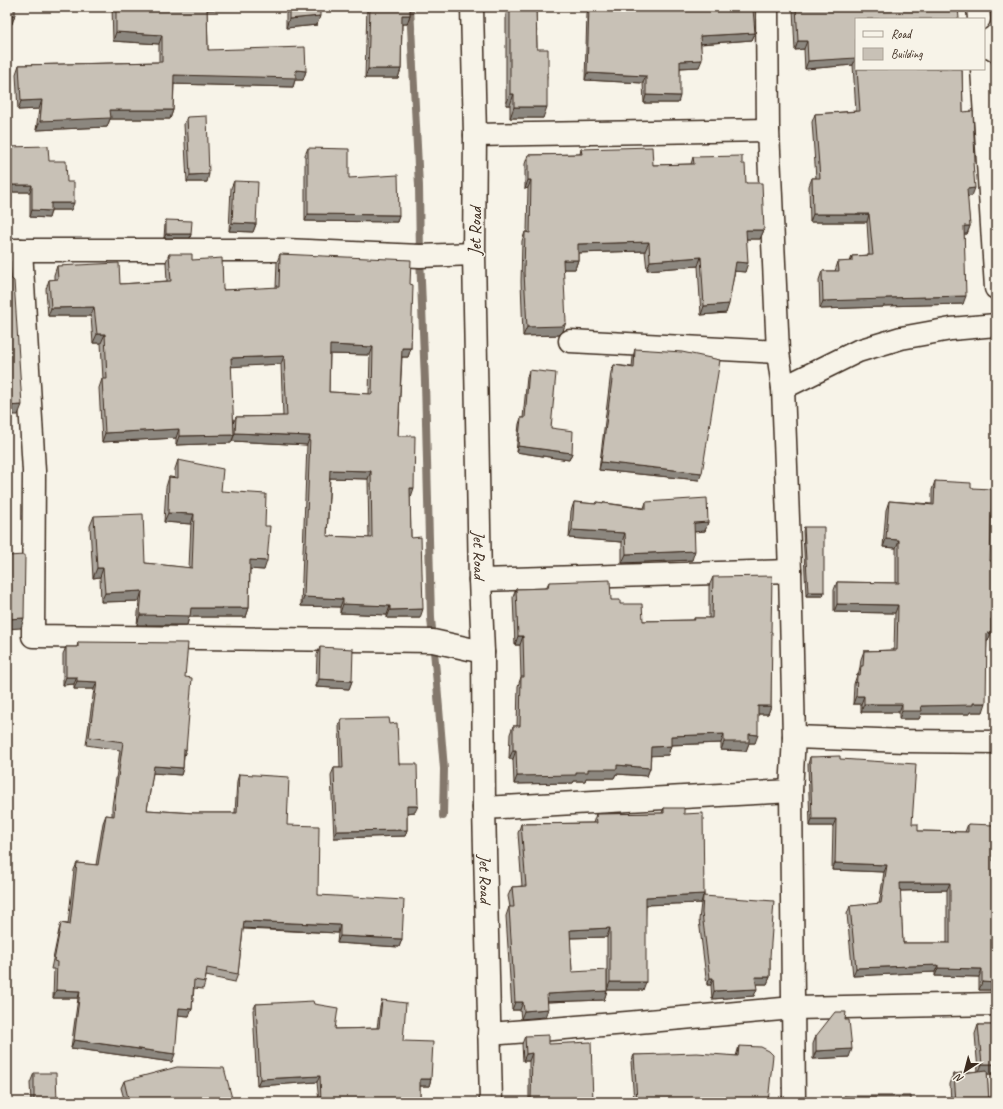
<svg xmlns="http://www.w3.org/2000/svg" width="1003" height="1109" font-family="Caveat,sans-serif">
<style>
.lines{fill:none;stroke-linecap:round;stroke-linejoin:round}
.stream{stroke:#84786c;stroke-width:8}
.minor-casing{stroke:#3b2a1e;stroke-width:25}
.secondary-casing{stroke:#3b2a1e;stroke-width:25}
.minor{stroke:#f7f3e8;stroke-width:22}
.secondary{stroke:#f7f3e8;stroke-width:22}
.wall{fill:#aca69d;stroke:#3b2a1e;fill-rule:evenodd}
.shaded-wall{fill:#8c877f;stroke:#3b2a1e}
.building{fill:#c8c1b6;stroke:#3b2a1e;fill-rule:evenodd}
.labels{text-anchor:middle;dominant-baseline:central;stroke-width:3;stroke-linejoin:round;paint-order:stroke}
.street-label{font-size:17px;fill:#3b2a1e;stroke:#f7f3e8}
</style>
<rect width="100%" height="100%" fill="#f7f3e8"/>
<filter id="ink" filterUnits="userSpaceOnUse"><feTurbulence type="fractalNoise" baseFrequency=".025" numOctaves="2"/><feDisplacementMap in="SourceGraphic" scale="8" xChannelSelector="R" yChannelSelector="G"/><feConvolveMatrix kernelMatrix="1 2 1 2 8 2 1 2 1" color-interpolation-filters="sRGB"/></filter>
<g filter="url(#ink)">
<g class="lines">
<path class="stream" d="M410,7L419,186L420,256L425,382L431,618L437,684L444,769L443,816"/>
<g class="minor-casing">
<g id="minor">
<path d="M767,7L768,130L778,352L783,388L790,571L794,737L791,791L794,1102"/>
<path d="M978,7L979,19"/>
<path d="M982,69L996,288"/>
<path d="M475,135L768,130"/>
<path d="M7,250H285L420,256L474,254"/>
<path d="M21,250L34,471L33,636L433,641L483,652"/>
<path d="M570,341L778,352"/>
<path d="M783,388L858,351L901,338L951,329L996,325"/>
<path d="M480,580L790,571"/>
<path d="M794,737L906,741L996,742"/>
<path d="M484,808L791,791"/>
<path d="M489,1034L627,1023L793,1008L996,1004"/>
</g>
</g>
<g class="secondary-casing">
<g id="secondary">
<path id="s1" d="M472,7L475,135L474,254L480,580L483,652L484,808L491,1102"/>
</g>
</g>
<use href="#minor" class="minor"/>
<use href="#secondary" class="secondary"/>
</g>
<g class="wall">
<path d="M112,7H320L317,25L286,28V9L207,10L208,50L306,71L303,80H295L293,87L174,84L173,110L170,119H110L107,127L36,130L39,109L18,110L16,74L19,65L159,62V44L113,41Z"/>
<path d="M367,7H410V15L407,24H402L401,69L398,78H365Z"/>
<path d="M508,7H536L537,49L547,76L543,118H510V105H506V14Z"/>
<path d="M589,7L739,10L755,33L752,40L701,44L699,67L680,68L678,103H644L643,83L585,80L587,14Z"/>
<path d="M794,7H958V8L856,19V69H962L963,112L973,167L972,196H967L970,226L967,234H964L963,304L883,306V307L820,309L819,280L822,271H835L838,262H850L852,256L869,255L867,222H810L809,186L812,178H816L812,122L815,114L856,111L853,65L805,69L804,49L795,50L793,10Z"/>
<path d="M187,117L207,182H187L184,124Z"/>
<path d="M308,148L399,215L397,222L305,221V155Z"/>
<path d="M581,149L653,165L691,164L693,157L742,164L746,183L764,230L760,239H746L745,272L735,271L726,313L701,315L698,266L647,270L645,251L578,253V260L575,269H563V331L559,335L523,336L521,282L522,241L525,232H527L528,188L525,189V164L528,155L580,154Z"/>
<path d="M49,161L67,182L71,210H51L49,218L30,217V192H7Z"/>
<path d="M234,181L256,224L253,232L229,231L231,188Z"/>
<path d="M166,220L191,234L190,238H164L165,224Z"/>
<path d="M169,254L192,260L223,290L276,288L277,262L280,254L410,284L411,348L408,357H402L398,436L411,497H410L411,538L420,618H387V615L340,613V607L301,606L307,445L232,441V439L231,443L176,445V438L102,442L99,388L102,379H103L101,343H93L91,316H48L46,289L49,280H54V275L57,266L120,284L167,281L166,262ZM330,354L370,355L369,394L329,392ZM281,364L283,416L236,417L233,423L231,366ZM330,478L368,479L369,538L327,536Z"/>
<path d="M635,349L699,480L599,470L611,372L614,365L632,367L633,357Z"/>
<path d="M529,370L551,428L572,453L569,460L516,452L519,424L521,418H523L527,377Z"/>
<path d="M178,460L221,491L265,526L264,570L250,569L249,608L246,617H189L187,625H137L139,601L101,602L100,577L93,578L90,526L94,516L145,563L189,568L191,524L164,522L166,487L169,477L175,478V469Z"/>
<path d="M935,481L971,488L990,561L991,633L988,641H987L983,712H970V714H921L919,719H899V712H861V704H853L854,684L857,675H858L860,667L861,659L864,651L894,650L895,613L834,612V590L837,582L896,583V548L883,547L886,510L889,501L932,504V490Z"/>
<path d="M574,502L596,504L597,502L644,508L646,502L708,522L705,531L694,532L692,560L622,563V542L569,538L571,511Z"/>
<path d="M804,527L824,592L823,596H806L803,531Z"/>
<path d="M713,577L771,632V706L768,714H758L755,743H749L746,751L721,750V743L671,745L668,755H651L650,768L647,776L616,774L614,778H586L585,781H574L573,783L514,784L513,759H509L510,734L513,726H517L518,686L521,677L520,645H515L513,597L516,589L546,588L549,582L611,600L620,604L643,621L694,620V618H709V586Z"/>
<path d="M78,642L185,677L186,750L184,756L183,768L181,775L153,773L147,810L194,813H235L237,781L239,774L287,825L318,895L402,939L399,947L337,943L338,933L243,929L238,974L235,982L206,976L205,982L203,989L194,988L192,1009L189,1016L178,1015L172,1062L71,1048L78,998H53L54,969H51L59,930L61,923L68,924L74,870L77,863L96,865L103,823L106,815L112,816V807L120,750L86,745L94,689H74V684L63,685V654L66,647H77Z"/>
<path d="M320,647L352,681L349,689L316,687L317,655Z"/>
<path d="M341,719L390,724L399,764L415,812L407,813V830L405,836L334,838L331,775L334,768H340L339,726Z"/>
<path d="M810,757L840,759L912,824L918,831L965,832L968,824L993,861L996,990H979V977L935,976V972L853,976L847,914L850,906L879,904L884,872L832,870L833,826H810L808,764ZM947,890V943H903L900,891Z"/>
<path d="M664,808L684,814L704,894V896L770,957V977L767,984H756L754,996L712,999L711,985H707L699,920L701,903L646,905L643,990H607L604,1000L547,1002L545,1017L521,1019L520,1010H512L506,916L509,907H510L508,896L512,887L522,886L518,833L521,824L593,823L596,814L662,813ZM607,937V987L572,972L570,938Z"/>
<path d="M382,1000L403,1041L431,1079L429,1086H420V1102H319L317,1082L257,1086L253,1010L256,1004H314L335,1029L377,1028L380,1007Z"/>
<path d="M845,1020L849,1057L813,1059V1044L816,1036Z"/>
<path d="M978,1025H996V1074H987L989,1102H951L950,1084L954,1074L978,1071L975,1034Z"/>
<path d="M525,1036L549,1044L593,1102H529V1061H523L522,1044Z"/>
<path d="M739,1046L768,1102H632L633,1101H634L631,1062L634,1055L736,1056L737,1053Z"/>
<path d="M34,1073L57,1102L31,1101L30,1083Z"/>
<path d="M124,1081L233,1102H125L121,1088Z"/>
<path d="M844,1096L911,1102H842Z"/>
</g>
<g class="shaded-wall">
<path d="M205,7H286V9L203,10Z"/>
<path d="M7,15H15L12,24H7Z"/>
<path d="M402,15H410L407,24H399Z"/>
<path d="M320,16L317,25L286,28L289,19Z"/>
<path d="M116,32L162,35L159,44L113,41Z"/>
<path d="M755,33L752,40L698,44L700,36Z"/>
<path d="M798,41H807L804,49L795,50Z"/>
<path d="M856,57L853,65L805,69L808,61Z"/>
<path d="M702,60L699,67L678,68L680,61Z"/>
<path d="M368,69H401L398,78H365Z"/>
<path d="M296,70L306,71L303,80H295L293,87L170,84L174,75Z"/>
<path d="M587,73L646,76L643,83L585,80Z"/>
<path d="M510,94H514L510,105H506Z"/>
<path d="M646,95L680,96L678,103H644Z"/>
<path d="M42,100L39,109L18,110L21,101Z"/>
<path d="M514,107H547L543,118H510Z"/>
<path d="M110,110H173L170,119H110L107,127L36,130L40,121Z"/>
<path d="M209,174L207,182H187L190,175Z"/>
<path d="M528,180H531L528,188L525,189Z"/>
<path d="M7,185H32L30,192H7Z"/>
<path d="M975,188L972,196L964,197L967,189Z"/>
<path d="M51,203H74L71,210H49Z"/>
<path d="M32,210L51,211L49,218L30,217Z"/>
<path d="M308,214L399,215L397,222L305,221Z"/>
<path d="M813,214H869L867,222H810Z"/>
<path d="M232,223L256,224L253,232L229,231Z"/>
<path d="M964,226H970L967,234H961Z"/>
<path d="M746,230H764L760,239H742Z"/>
<path d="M166,234H191L190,238H164Z"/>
<path d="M649,242L645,251L574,253L578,244Z"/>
<path d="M701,257L698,266L647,270L650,261Z"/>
<path d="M563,260H578L575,269H560Z"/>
<path d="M736,262L748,263L745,272L733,271Z"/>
<path d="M966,296L963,304L883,306V307L820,309L823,301L886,298Z"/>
<path d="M729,304L726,313L701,315L704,306Z"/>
<path d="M94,307L91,316H48L51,308Z"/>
<path d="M566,322L563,331L559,335L523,336L527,327Z"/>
<path d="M97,334H105L101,343H93Z"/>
<path d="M330,345L373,347L370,355L327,354Z"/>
<path d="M402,348H411L408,357H399Z"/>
<path d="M284,356L281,364L228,367L231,358Z"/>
<path d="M22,405L18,415H7V406Z"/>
<path d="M179,429L176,438L102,442L105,433Z"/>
<path d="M235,433L310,436L307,445L232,441Z"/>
<path d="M234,435L231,443L176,445L179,436Z"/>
<path d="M518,446L572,453L569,460L516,452Z"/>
<path d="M601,462L702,473L699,480L599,470Z"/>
<path d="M330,470L371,471L368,479L327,478Z"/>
<path d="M410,488H414L411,497H407Z"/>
<path d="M168,513L194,514L191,524L164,522Z"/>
<path d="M708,522L705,531L691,532L694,523Z"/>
<path d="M572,530L625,533L622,542L569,538Z"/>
<path d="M886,539L899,540L896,548L883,547Z"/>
<path d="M695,551L692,560L622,563L626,554Z"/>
<path d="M250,560L267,561L264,570L247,569Z"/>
<path d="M97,568H103L100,577L93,578Z"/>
<path d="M142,591L139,601L101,602L105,593Z"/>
<path d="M808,592H824L823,596H806Z"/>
<path d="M304,597L343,599L340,607L301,606Z"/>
<path d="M343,604L390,606L387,615L340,613Z"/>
<path d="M837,604L898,605L895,613L834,612Z"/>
<path d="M191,608H249L246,617H189L187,625H137L140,615Z"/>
<path d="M423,609L420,618H387L390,610Z"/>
<path d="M24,618L21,628L7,629V619Z"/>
<path d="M991,619H996V627H988Z"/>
<path d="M987,633H991L988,641H984Z"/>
<path d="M518,636H523L520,645H515Z"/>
<path d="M66,677H77L74,684L63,685Z"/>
<path d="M319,679L352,681L349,689L316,687Z"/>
<path d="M77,681L97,682L94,689H74Z"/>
<path d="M856,696H864L861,704H853Z"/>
<path d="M973,703H986L983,712H970V714H921L919,719H899L902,711L921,706Z"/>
<path d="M864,704H902L899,712H861Z"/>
<path d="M758,706H771L768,714H755Z"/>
<path d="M724,734L721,743L668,745L671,736Z"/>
<path d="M749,734L758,735L755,743H749L746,751L721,750L724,742Z"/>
<path d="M671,746L668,755L648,756L651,747Z"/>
<path d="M513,750H516L513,759H509Z"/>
<path d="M617,765L650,768L647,776L616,774L614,778H586L585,781H574L573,783L514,784L517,776L576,772L588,769Z"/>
<path d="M154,766L183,768L181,775L151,773Z"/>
<path d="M407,806H418L415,812L404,813Z"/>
<path d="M812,819H836L833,826H810Z"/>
<path d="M407,830L405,836L334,838L336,831Z"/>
<path d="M835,863L887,865L884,872L832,870Z"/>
<path d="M900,883H950L947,890L897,891Z"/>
<path d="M704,894L703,899V896L701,903L643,905L646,897Z"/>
<path d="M244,921L340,925L338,933L241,928Z"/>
<path d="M610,928L607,937L567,938L570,930Z"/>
<path d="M340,936L402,939L399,947L337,943Z"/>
<path d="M938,965L935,972L853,976L856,968Z"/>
<path d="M938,968L982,969L979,977L935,976Z"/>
<path d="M755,977H770L767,984H752Z"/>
<path d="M710,978H713L711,985H707Z"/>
<path d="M610,982H646L643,990H607Z"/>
<path d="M982,982L996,983V990H979Z"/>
<path d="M757,989L754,996L712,999L714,991Z"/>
<path d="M56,990L80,991L78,998H53Z"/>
<path d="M607,991L604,1000L544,1002L547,994Z"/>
<path d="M515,1002H523L520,1010H512Z"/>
<path d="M179,1008L192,1009L189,1016L176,1015Z"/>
<path d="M548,1009L545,1017L521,1019L524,1011Z"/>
<path d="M74,1040L175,1054L172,1062L71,1048Z"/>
<path d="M852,1049L849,1057L813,1059L816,1051Z"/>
<path d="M532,1053L529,1061H523L526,1054Z"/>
<path d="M982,1064H996V1074H978Z"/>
<path d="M320,1076L317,1082L257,1086L260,1079Z"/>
<path d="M420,1079H431L429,1086H417Z"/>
</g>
<g class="building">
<rect x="7" y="7" width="8" height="8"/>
<path d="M116,7H207L208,50L305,47L306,71L296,70V78L174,75L173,110H110L111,118L40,121L42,100L21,101L19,65L162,62V35L116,32Z"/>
<path d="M289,7H320V16L289,19Z"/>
<path d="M370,7H410V15H402L401,69H368Z"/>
<path d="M510,7H536L537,49H548V73H547V107H514V94H510Z"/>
<path d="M589,7H738L739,10L753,9L755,33L700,36L702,60L680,61V96L646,95V76L587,73Z"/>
<path d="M796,7H958L959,19H856V58L808,61L807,41H798Z"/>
<path d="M857,69H962L963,112L973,111L975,162H973L975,188L967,189L970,226H964L966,296L886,298V299L823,301L822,271H839L838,262L852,261V256L873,255L869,214H813L812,178H820L815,114L860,111Z"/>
<path d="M207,116L209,174L190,175L187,117Z"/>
<path d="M48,146L49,161H66L67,182H74V203H51V211L32,210V185H7V147Z"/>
<path d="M652,147L653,165L694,164L693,157L742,156V164H745L746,183H762L764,230H746L748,263L736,262L729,304L704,306L701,257L650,261L649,242L578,244V260H563L566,322L563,326L527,327L524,273L525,232L530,233L531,180H528V155L582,154L581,149Z"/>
<path d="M308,148L349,149V178L398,175L399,215L308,214Z"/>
<path d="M234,181L258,182L256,224L232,223Z"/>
<path d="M166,220L192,221L191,234H166Z"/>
<path d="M169,254H192V260L222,258L223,290L279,287L280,254L411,260L410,284L413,285L411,348H402L398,436H415L414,488H410L411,538L421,537L423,609L390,610V606L343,604V599L304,597L310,436L235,433L236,417L287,416L284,356L231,358L234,435L179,436V429L105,433L102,379H107L105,334H97L94,307L51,308L49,280L58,279L57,266L119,263L120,284L171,281ZM330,345L373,347L372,394L329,392ZM330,470L371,471L372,538L327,536Z"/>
<path d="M7,275L14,281L22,405L7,406Z"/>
<path d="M635,349L682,352L720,360L702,473L601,462L614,365L634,368Z"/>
<path d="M529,370L556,373L551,428L573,431L572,453L518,446L521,418H525Z"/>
<path d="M178,460L223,469L221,491L266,494L265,526H270L267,561L250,560L249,608H191L190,616L140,615L142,591L105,593L103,568H97L94,516L143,514L145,563L192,568L194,514L168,513L169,477L178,478Z"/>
<path d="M935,481L971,483V488L992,489L990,561H996V619H991V633H987L986,703H973V705L921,706L922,711H902V704H864V696H856L857,675H860L861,666H863L864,651L897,650L898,605L837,604V582L899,583V540L886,539L889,501L934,505Z"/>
<path d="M707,498L708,522L694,523L695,551L626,554L625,533L572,530L574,502L596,504L597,502L646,509V502Z"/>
<path d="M804,527H824V592H808Z"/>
<path d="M25,555L24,618L7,619V556Z"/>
<path d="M772,576L771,632H772L771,706H758V735L749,734V742H724V734L671,736V746L651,747L650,768L617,765V769H588V772H576V775L517,776L516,750H513V726H520L521,677H524L523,636H518L516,589L548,588L549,582L610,580L611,600H620V604H642L643,621L695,620L694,618H712L713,577Z"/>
<path d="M78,642L188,643L185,677L192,678L186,750L184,749L183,768L154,766L147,810L194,813H237L239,774L289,777L287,825L319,826L318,895L404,900L402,939L340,936V925L244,921L238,974L207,968L205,982L194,980L192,1009L179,1008L175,1054L74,1040L80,991L56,990L57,962L54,961L61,923L70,925L77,863L98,865L106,815L114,816L115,799L123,742L89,737L97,682L77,681V677H66V647H78Z"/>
<path d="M320,647L353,649L352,681L319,679Z"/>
<path d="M389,718L390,724L397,723L399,764H417L418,806H407V830L336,831L334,768H343L341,719Z"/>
<path d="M840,756V759L916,764L912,824H918V831L968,832V824L994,825L993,861H996V983L982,982V969L938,968V965L856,968L850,906L881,903L887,865L835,863L836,819H812L810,757ZM900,883H950V943H903Z"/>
<path d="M664,808H684V814L703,813L704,894L646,897V982H610V928L570,930L572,972L607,970V991L547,994L548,1009L524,1011L523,1002H515L509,907H514L512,887L526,886L521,824L597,823L596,814L664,813Z"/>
<path d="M703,896L774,901L770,957V977H755L757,989L714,991L713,978H710L702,913Z"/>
<path d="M382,1000L406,1003L403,1041L433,1042L431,1079H420V1102H321L320,1076L260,1079L256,1004L313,1001L314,1004L338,1008L335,1029L379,1028Z"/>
<path d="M835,1012H846L845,1020H849L852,1049L816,1051V1036Z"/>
<path d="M978,1025H996V1064H982Z"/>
<path d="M549,1035V1044L591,1042L593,1102H531L532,1053L526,1054L525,1036Z"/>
<path d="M739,1046L761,1047L769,1051L773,1055L768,1102H633V1101L637,1100L634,1055L697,1053L738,1056Z"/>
<path d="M177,1067L224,1068L233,1102H129L124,1081Z"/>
<path d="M987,1070L989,1102H956L954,1074Z"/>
<path d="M34,1073H56L57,1102H7V1101H34Z"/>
<path d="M844,1096H911V1102H845Z"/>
</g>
</g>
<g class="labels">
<g class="street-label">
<text transform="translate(475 231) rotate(-90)">Jet Road</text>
<text stroke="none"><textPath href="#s1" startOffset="548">Jet Road</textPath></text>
<text stroke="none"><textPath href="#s1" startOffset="872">Jet Road</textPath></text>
</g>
</g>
<rect width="1003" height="1109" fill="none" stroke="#f7f3e8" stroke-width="24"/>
<rect x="12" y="12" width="979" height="1085" fill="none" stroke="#3b2a1e" stroke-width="1.5" filter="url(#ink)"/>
<rect x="855" y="18" width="130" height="52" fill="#f7f3e8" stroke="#aca397"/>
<rect x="863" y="31" width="20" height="6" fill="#f7f3e8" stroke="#aca397"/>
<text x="891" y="38" font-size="12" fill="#3b2a1e">Road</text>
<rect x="863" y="48" width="20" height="12" fill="#c8c1b6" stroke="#aca397"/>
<text x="891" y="58" font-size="12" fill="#3b2a1e">Building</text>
<g transform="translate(965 1071) rotate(216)" stroke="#f7f3e8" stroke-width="3" paint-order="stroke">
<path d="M0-3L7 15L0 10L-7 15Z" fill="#3b2a1e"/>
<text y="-6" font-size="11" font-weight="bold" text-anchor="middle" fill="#3b2a1e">N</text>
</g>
</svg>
